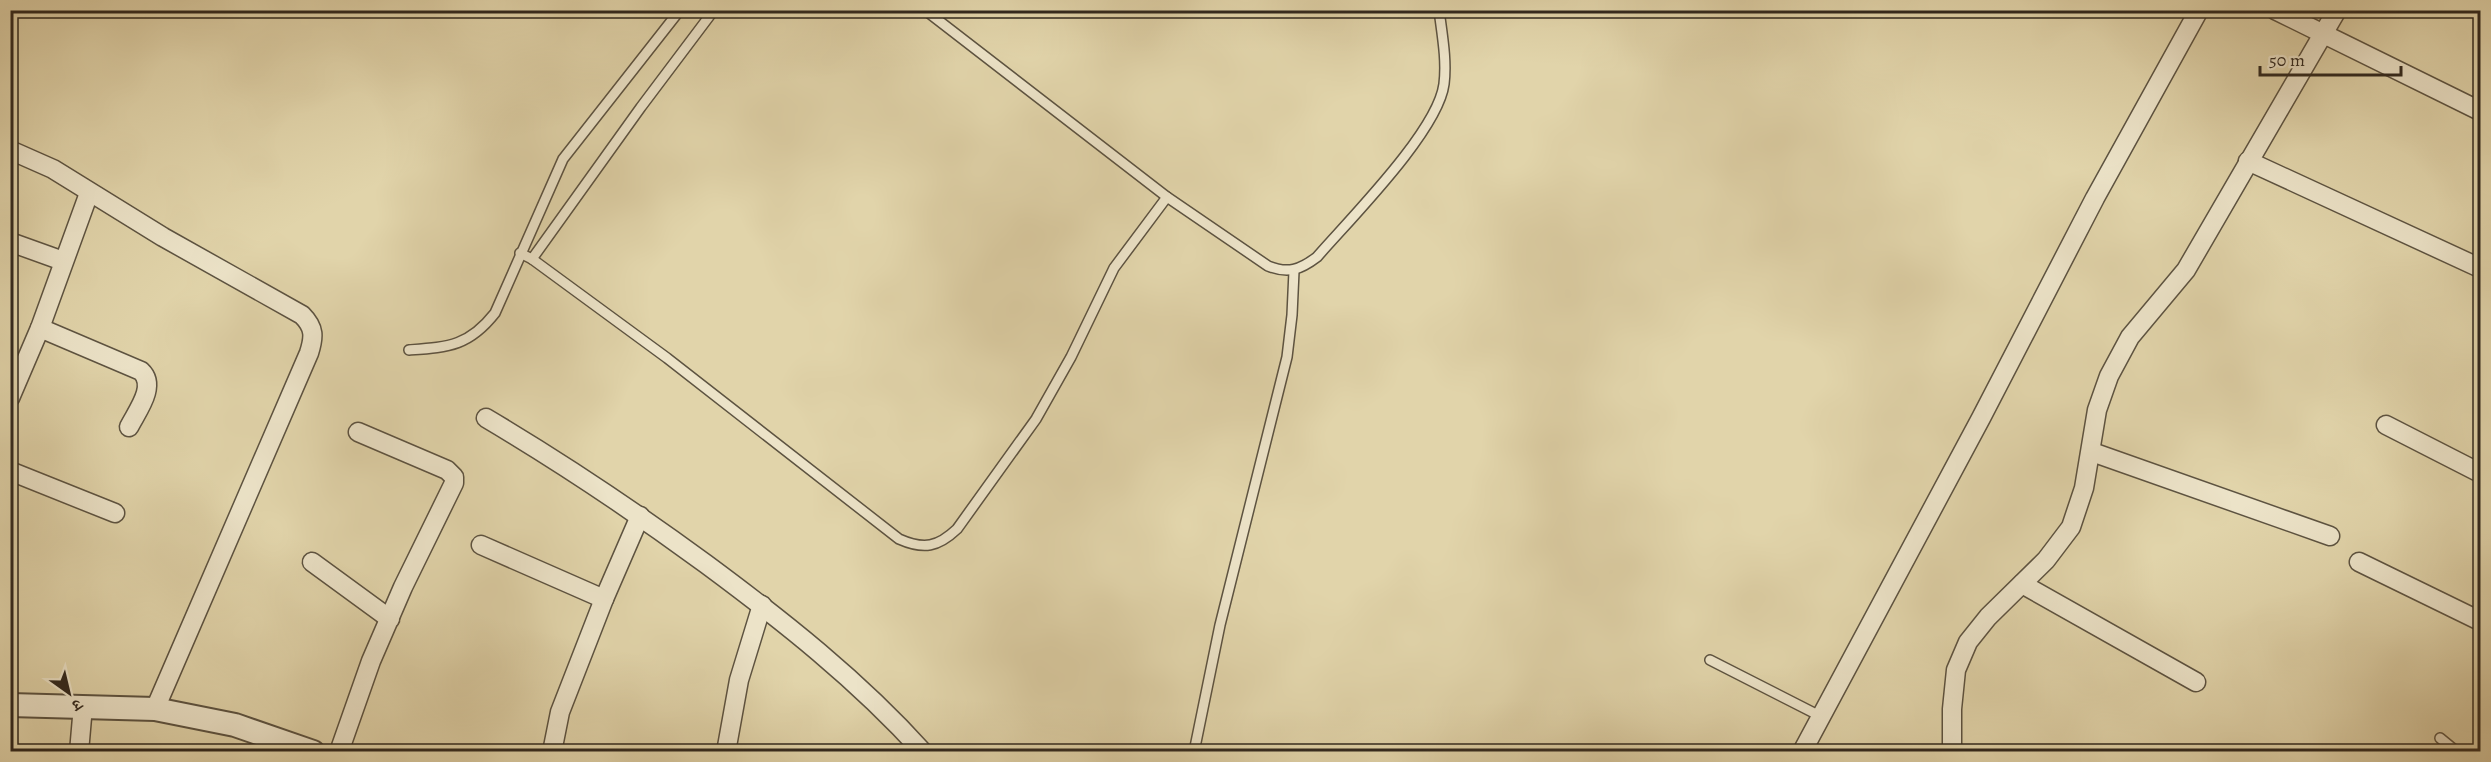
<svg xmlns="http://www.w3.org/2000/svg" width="2491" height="762" font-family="Alegreya,'Noto Serif Devanagari',serif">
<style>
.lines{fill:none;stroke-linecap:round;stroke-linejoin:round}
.service-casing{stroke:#5d5341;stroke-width:12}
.minor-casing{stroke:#5d5341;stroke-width:21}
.tertiary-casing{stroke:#5d5341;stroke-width:26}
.service{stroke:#ece3c8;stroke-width:9}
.minor{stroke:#ece3c8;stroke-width:18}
.tertiary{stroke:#ece3c8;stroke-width:22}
</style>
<rect width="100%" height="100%" fill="#e1d4aa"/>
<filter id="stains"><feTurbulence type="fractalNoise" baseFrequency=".00333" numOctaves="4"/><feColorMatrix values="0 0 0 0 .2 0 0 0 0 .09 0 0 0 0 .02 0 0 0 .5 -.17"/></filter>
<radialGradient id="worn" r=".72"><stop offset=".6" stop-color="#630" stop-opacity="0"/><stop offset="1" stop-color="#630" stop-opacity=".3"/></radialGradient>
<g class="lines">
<g class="service-casing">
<g id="service">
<path d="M925,10L1167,197L1268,266C1288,274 1300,270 1317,257C1350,219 1438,131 1444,84C1447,60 1442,34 1439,10"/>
<path d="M520,253L532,259L667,358L899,539C924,550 938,547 957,529L1036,419L1071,357L1114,268L1167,197"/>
<path d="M532,259L641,107L714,10"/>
<path d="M409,350C449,347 469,346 495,313L563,159L680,10"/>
<path d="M1710,660L1820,716"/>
<path d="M2440,738L2457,752"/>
<path d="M1194,752L1220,625L1287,357L1292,315L1294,271"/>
</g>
</g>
<g class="minor-casing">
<g id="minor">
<path d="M2275,10L2480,111"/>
<path d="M10,150L53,169L163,237L302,315C315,328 314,337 309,353L155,709"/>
<path d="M2248,161L2480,268"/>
<path d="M10,242L63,261"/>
<path d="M40,328L141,371C157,386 137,411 129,427"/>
<path d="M10,398L40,328L89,193"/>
<path d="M486,418C562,463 635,512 706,564C783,621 858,680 923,752"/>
<path d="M2386,425L2480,473"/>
<path d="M2092,452L2330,536"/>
<path d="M10,471L115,513"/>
<path d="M481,545L604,599"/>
<path d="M312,562L390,619"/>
<path d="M2359,562L2480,621"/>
<path d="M2022,584L2196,682"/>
<path d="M79,752L83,706"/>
<path d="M339,752L371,661L403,587L454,483V477L447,470L358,432"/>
<path d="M552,752L560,712L604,599L640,516"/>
<path d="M726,752L739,680L762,605"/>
<path d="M1802,752L1981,418L2095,198L2199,10"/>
<path d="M1952,752V709L1956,670L1968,642L1988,617L2046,560L2071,527L2084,488L2097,410L2109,376L2130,337L2186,270L2337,10"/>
</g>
</g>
<g class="tertiary-casing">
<path id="tertiary" d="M10,705L155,709L235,725L313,752"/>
</g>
<use href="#service" class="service"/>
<use href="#minor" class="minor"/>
<use href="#tertiary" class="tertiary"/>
</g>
<rect width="2491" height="762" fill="none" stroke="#e1d4aa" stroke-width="36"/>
<rect x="12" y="12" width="2467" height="738" fill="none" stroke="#31281e" stroke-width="3"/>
<rect x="18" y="18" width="2455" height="726" fill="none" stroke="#31281e" stroke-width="1.5"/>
<g transform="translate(69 693) rotate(146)" stroke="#ece3c8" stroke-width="4.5" paint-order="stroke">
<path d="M0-4.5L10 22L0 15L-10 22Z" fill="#31281e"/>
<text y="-9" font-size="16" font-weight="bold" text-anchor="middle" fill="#31281e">उ</text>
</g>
<path d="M2260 66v9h141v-9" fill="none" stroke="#31281e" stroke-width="3"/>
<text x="2269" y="66" font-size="18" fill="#31281e" stroke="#ece3c8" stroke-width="4.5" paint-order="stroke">50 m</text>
<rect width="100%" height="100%" filter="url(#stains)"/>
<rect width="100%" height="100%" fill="url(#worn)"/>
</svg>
